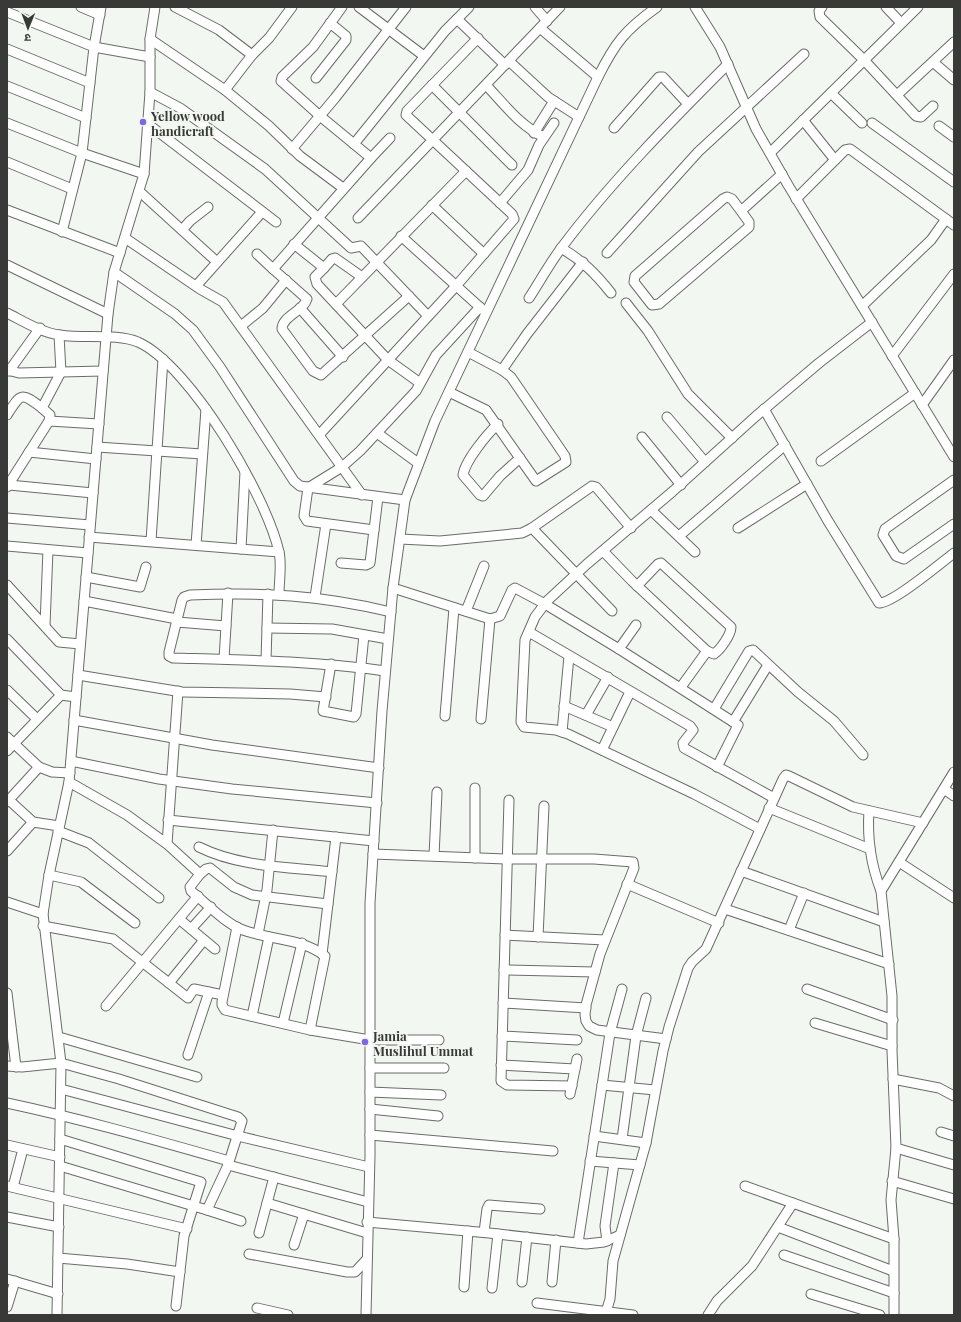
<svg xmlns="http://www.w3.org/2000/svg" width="961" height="1322" font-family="'Playfair Display','Noto Sans Devanagari',serif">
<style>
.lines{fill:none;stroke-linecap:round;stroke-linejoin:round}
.minor-casing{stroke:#696d68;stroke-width:11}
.minor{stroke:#fff;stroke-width:9}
.poi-dot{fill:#7d67e2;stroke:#f3f7f1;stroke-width:1.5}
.labels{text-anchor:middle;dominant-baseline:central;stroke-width:4;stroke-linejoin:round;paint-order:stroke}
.poi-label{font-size:13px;font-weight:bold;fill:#393a38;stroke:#f3f7f1;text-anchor:start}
</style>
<rect width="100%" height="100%" fill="#f3f7f1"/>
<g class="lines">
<g class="minor-casing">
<g id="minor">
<path d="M81,7L100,15"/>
<path d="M175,7L219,30L252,55"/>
<path d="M342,7L313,47L282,77L281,81L320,116L371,158L273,269L307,299C304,311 282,316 282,329L313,371L321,375L409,296"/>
<path d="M359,7L424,56"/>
<path d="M535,7L547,21"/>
<path d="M695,7L720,47L756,129L788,185L954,457"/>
<path d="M822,7L819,11L820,17L864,60L916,116L921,117L933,106"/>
<path d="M886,7L901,23"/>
<path d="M7,12L94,47L150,57"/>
<path d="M457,19L505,65"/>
<path d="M540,28L598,77"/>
<path d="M150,39L225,90L269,126L300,156L343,188"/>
<path d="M7,49L90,83"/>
<path d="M509,61L548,97L579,117"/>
<path d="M933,62L954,80"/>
<path d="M316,78L346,40V36L330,23"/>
<path d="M432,85L512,165"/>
<path d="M486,85C504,104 520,126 544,137"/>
<path d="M7,86L86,118"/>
<path d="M225,90L252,55L269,38L292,7"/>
<path d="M150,92L180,108L265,169L351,248L361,246L428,316"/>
<path d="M831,93L862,123"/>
<path d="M897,95L954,42"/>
<path d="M803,120L835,160"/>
<path d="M7,123L82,153L144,174"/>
<path d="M872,123L954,182"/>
<path d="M148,124L276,222"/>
<path d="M939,126L954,137"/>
<path d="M614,128L659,77H663L688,104"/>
<path d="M534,133L554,101"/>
<path d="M354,144L445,31L469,7"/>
<path d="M292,149L335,98L406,7"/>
<path d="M770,153L918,7"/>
<path d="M371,158L390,138"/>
<path d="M7,162L72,189"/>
<path d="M139,191L217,262"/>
<path d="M796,199L845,150L850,149L954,225"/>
<path d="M500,203L528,170L539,145L554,123"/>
<path d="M432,205L484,254"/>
<path d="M7,210L120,253"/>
<path d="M741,211L749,222V227L659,304L652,305L634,282L635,276L723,199L727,197L732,199L741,211L782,174"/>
<path d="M358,218L560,7"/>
<path d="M182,230L190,221L208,207"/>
<path d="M62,232L82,153L94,47L101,7"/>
<path d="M401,236L483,310"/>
<path d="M125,238L200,289L223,302L362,495"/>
<path d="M294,244L324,268L315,277L317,284L388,360L420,383"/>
<path d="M561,248C582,260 596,274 611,293"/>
<path d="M607,253L698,152L804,54"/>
<path d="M257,254L273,269"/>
<path d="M7,265L108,314"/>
<path d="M324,268L332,259L335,258L362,277"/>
<path d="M114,272L175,314L193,330L220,367L294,481L300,486L405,500"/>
<path d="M196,286L262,212"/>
<path d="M529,298C540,281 550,263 562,247C610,183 671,121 728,64"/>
<path d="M626,303L648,331L688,394L732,438"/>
<path d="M336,304L466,171"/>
<path d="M862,306L931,240L946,219"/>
<path d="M300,308L343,357"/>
<path d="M7,313C23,321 42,333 60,335C84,339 116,333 138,342C190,365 267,497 279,552C282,565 279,581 279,594"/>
<path d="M241,326L263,308L286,280"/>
<path d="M892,356L954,274"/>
<path d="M7,370L19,373L103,371"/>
<path d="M502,370L527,334L583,262"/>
<path d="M9,371L40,328"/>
<path d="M449,392L486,410L536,481L566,462L565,456L511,377L502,370L468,352"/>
<path d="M922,405L954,360"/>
<path d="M764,409L828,521L879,603C892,604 941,563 954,553"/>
<path d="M7,415C21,393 21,392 42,408"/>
<path d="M667,417L705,462"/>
<path d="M49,421L99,424"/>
<path d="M498,424C487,434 465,461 463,475L480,495L483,496L500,476L520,458"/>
<path d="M377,433L418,463"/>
<path d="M319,435L456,286L514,219L512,214L406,115L407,111L478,38"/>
<path d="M642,437L681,485"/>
<path d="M97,447L202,454"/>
<path d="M29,452L96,459"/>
<path d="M821,461L915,393"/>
<path d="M954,480L885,529L883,535L896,556L904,559L954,524"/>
<path d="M9,485L93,493"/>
<path d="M7,487L49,421L50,415L42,408L61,372L59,335"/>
<path d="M651,510L695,552"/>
<path d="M7,518L90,525"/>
<path d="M532,528L612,611"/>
<path d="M738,528L807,484"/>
<path d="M374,530L307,521L304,516L308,488L342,467L360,451L416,391L436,355L480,307"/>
<path d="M679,536L785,445"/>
<path d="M89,537L279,552"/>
<path d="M400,539L440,541L522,533L532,528L592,486L596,487L631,528"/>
<path d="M151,541L163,359"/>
<path d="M196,545L206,409"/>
<path d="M7,546L88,553"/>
<path d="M241,549L245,472"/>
<path d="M603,551L632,581L707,651"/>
<path d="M341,563L366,565L370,563L378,497"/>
<path d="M86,577L140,587L146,567"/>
<path d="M7,585L59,642L80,644"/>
<path d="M637,586L658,564L661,563L731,627C731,635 720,650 714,654L707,651L681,687"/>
<path d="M393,588L490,619L500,616L512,590L515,588L545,604L619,649L738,725L717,767"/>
<path d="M315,597L326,524"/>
<path d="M84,601L177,619"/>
<path d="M466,611L484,566"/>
<path d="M177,622L226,626"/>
<path d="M45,625L48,550"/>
<path d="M267,628L332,629L388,639"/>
<path d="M529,632L690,726L693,730L683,743L684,748L774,798"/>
<path d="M7,639L61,695L76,697"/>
<path d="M619,649L636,625"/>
<path d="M224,659L228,593"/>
<path d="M266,660L268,594"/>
<path d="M331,664L323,711L354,717L356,714L364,635"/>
<path d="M385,671C315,661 244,660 173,658L169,656V652L182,600L184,597L190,595C262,592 321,595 391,612"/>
<path d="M78,675L182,692L290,694L326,697"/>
<path d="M7,690L37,719"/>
<path d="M564,706L613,727"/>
<path d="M714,709L749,651L753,650L798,692L834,721L863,755"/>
<path d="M586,715L608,677"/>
<path d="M445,716L454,608"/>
<path d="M481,719L490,619"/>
<path d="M74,720L212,745L379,768"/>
<path d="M733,722L768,665"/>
<path d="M562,732L569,656"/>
<path d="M7,737L39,767L52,772L70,773"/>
<path d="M602,750L630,692"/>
<path d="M7,751L61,695"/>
<path d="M71,761L159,779L232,789L377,803"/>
<path d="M69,782L127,815L167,844L200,874L190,887L191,891C206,903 226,924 243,930C270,940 302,938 325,956L310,1030"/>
<path d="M944,789L954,796"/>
<path d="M9,800L33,822L59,826"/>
<path d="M509,800L501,1081L507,1085L572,1086"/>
<path d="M7,802L39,767"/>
<path d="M769,808L870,849"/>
<path d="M869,811C867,839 871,865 881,891"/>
<path d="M168,820L374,841"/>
<path d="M760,829L694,794L568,734L556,730L524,727L521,722L525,640L535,617L547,601L587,564L672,492L755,417L819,363L872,322"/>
<path d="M58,831L89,843L159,898"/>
<path d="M167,844L178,691"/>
<path d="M199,847C239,867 288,867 332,872"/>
<path d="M7,851L33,822"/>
<path d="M373,854L506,859H594L633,862L634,868L600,954L586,1005L585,1015L586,1021L589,1026L597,1030L666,1039"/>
<path d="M434,856L437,792"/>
<path d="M475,858V788"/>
<path d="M899,862L954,898"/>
<path d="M741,871L884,922"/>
<path d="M200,874L206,869L210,868L234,887L252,895L328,904"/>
<path d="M49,875L81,882L135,923"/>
<path d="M627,884L719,923"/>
<path d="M7,902L43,914"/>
<path d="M725,909L889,964"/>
<path d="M179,919L215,949"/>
<path d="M43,926L113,939L188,998L194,989L223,995"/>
<path d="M237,927L222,1002V1005L225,1010L310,1030L370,1040H439"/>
<path d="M191,929L211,907"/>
<path d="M789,930L804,893"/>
<path d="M258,934L267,890L273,830"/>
<path d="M505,935L605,940"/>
<path d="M538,937L544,806"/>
<path d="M322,954L336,837"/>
<path d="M504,970L595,972"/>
<path d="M169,983L204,940"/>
<path d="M807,989L893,1020"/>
<path d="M7,993L16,1067"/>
<path d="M503,1003L586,1008"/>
<path d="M106,1006L198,896"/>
<path d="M252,1016L269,937"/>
<path d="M283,1023L302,943"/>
<path d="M815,1023L892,1046"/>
<path d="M502,1036L577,1040"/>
<path d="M59,1037L197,1077"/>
<path d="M188,1055L209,992"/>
<path d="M501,1065L575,1069"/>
<path d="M7,1066L22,1067L61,1063L119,1079L238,1117L242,1121L228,1165L207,1210L60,1166"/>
<path d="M370,1068H444"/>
<path d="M893,1079L939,1088L954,1096"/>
<path d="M602,1085L655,1090"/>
<path d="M61,1089L238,1136L369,1167"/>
<path d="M370,1092L441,1095"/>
<path d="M570,1094L577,1059"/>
<path d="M7,1103C82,1119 155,1140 229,1161"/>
<path d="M370,1109L438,1116"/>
<path d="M941,1132L954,1136"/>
<path d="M370,1135L553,1151"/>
<path d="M594,1136L646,1143"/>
<path d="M60,1139L201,1182L184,1236L176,1306"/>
<path d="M622,1139L636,1036L646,998"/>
<path d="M7,1145L60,1157"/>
<path d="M896,1148L954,1165"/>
<path d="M590,1161L640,1165"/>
<path d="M228,1165L368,1202"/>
<path d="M892,1181L954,1199"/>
<path d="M7,1186L187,1229"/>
<path d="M745,1186L894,1239"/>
<path d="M13,1187L23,1149"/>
<path d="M267,1203L367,1233"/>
<path d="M207,1210L241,1221"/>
<path d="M7,1217L59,1227"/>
<path d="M367,1222L489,1233L586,1244L604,1242L620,1235"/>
<path d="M778,1227L893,1271"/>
<path d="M484,1232L487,1209L489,1205L540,1209"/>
<path d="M259,1233L274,1177"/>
<path d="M607,1241L605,1226L614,1163"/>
<path d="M578,1243L610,1033L622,989"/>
<path d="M294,1245L304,1214"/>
<path d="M249,1254L347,1272H355L367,1259"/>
<path d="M784,1255L894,1293"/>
<path d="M58,1258L127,1264L180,1272"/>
<path d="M7,1279L58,1294"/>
<path d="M522,1282L527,1237"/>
<path d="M552,1282L556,1240"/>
<path d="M464,1287L468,1231"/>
<path d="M492,1288L498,1234"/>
<path d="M811,1294L880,1315"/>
<path d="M537,1303L633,1315"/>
<path d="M7,1307L15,1281"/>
<path d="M257,1308L288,1315"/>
<path d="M606,1312L610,1299L613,1261L646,1143L663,1051L669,1027L688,968L692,962L706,949L783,779L786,775L789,776L853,807L923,823"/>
<path d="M57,1315L61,1063L43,914L49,875L69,782L108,314L114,272L144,174L150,92V39L155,7"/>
<path d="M366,1315L370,1156V903L382,711L393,588L405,500L435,421L598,77C615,43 625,30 657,7"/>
<path d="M708,1315L717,1301L752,1266L793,1203"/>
<path d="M894,1315V1239L891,1200L896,1148L892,1051V996L881,891L954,772"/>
</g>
</g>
<use href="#minor" class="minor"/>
</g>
<g class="poi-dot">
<circle cx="143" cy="122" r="4"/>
<circle cx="365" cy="1042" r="4"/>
</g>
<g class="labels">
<g class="poi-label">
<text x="151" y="115">Yellow wood<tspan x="151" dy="15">handicraft</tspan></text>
<text x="373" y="1035">Jamia<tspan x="373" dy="15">Muslihul Ummat</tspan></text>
</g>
</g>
<rect width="961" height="1322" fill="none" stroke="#393a38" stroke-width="16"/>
<g transform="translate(28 28) rotate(181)" stroke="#f3f7f1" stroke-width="3" paint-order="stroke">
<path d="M0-3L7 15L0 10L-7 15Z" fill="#393a38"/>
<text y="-6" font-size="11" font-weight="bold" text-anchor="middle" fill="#393a38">उ</text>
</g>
</svg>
